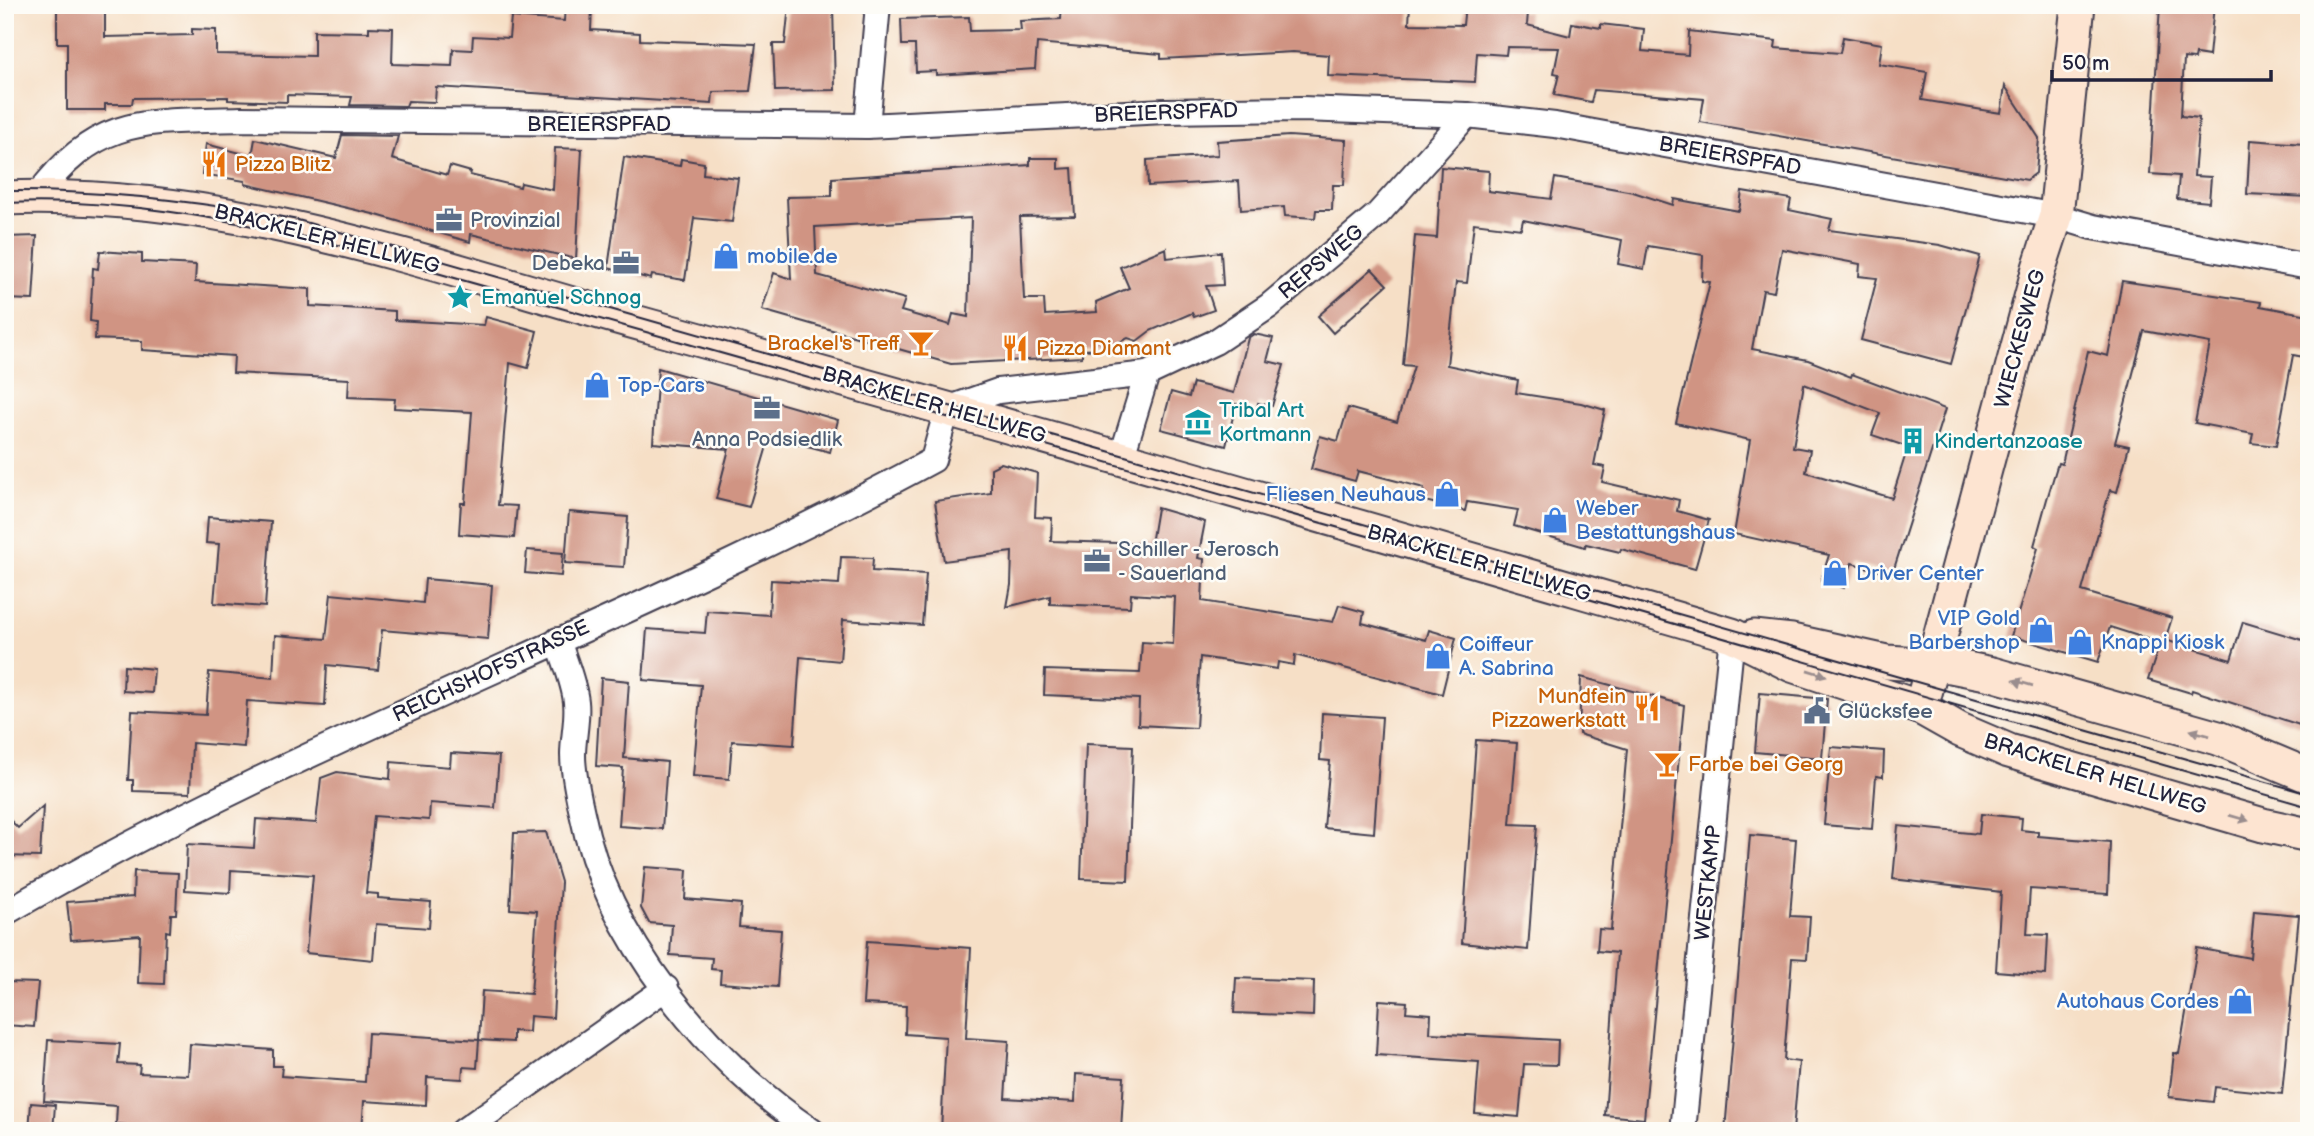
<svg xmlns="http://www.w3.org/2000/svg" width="2314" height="1136" font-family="'Balsamiq Sans',sans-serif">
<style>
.building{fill:#d09483;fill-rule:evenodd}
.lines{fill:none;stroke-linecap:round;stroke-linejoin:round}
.street-casing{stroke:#423e50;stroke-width:28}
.secondary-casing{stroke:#423e50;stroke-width:37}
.street{stroke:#fff;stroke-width:24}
.secondary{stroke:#fde4d1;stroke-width:33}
.tram{stroke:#22223b;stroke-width:2}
.oneway{fill:#9a8d8e}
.labels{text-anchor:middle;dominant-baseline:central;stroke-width:5;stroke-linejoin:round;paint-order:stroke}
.street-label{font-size:21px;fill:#22223b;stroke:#fdfcf7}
.food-label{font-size:21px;fill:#c56008;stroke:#fdfcf7;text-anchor:start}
.service-label{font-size:21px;fill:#4e5e75;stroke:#fdfcf7;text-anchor:start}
.shop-label{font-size:21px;fill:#366cbe;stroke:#fdfcf7;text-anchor:start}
.culture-label{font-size:21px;fill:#0d838f;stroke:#fdfcf7;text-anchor:start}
</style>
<rect width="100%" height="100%" fill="#fdfcf7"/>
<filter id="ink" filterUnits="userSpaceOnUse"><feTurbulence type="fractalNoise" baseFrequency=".0143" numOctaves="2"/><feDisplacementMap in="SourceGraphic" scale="14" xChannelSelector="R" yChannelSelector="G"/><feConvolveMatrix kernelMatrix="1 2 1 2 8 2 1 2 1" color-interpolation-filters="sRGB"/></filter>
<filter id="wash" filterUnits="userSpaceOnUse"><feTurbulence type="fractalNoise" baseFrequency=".00686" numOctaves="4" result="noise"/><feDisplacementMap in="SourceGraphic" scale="28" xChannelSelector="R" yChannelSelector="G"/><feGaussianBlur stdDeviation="1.57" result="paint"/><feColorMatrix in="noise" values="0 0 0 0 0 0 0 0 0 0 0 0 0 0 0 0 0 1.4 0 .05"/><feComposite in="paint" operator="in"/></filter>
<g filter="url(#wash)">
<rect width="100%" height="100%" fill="#f6dfc6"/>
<g id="blocks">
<g class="building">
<path d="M57,5L105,8V37L192,35V29L216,30V54L314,56V31L369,32V27L393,28L392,64L452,66L453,49L472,50L473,36L509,38L511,17L564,21L565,6L592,7L591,30L640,33V40L756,44L750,91L713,92L712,104L436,87L435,102L408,101L406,106L350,105L352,97L287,95V102L228,100V97L133,98L132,104H105V110H67V43H57Z"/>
<path d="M789,5H833L835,90L775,91L773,44H785Z"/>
<path d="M1062,5H1120L1119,11L1250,5H1410L1409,24L1463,25L1465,5H1518L1517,11L1528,12L1527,25L1570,36L1572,23L1601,28V24L1644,29L1642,51L1688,55L1689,31L1776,41L1775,48L1840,53L1843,37L1882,44L1879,64L1927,72L1922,100L2001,113L2005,86L2039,138L2036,173L2027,180L1700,122L1704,99L1594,90L1591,102L1554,95L1559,74L1554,73L1559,48L1507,47L1506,55L1477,53L1475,82L1328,76L1329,55L1293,52L1161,59V54L1037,43L1035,69L936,75V71L916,72L915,45H902L901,19L969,17L970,31L1021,30L1020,21L1061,19Z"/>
<path d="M2160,5H2214L2209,56L2196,54L2195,59L2184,58L2181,116L2199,118L2194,176L2211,177L2209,202L2177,199L2179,176L2150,174Z"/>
<path d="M342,135L398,136L392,159L447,175L450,166L471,172L470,175L520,187L521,183L553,190L555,148L582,149L576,259L471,234L470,242L373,214L245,184V181L202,174L206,144L252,156L255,139L336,158Z"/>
<path d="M1289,136L1346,140L1344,185H1333L1332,210H1316L1315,218L1285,216L1284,207L1241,210L1239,181L1148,186L1147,160L1218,155L1217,141Z"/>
<path d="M2250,140L2303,144V149H2309V197L2247,194Z"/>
<path d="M624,157L680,166L681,159L704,163L703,174L738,178L732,222L694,218L685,280L652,275L651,279L608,268Z"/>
<path d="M1030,158H1058V169L1072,168L1075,216L1020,217L1024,299H1044L1045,315L1097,312L1096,302L1129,288L1120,267L1166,248L1167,258L1221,252L1223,285L1206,286L1214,310L1194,317L1192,313L1150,331L1137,341L1128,338L1104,349L1082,350V357L951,364L762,310L774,273L791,279L787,197L832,196V178L1030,165ZM971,218L968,317L953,314L950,325L901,311L905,299L817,275L815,227Z"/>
<path d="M1441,167L1489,171L1488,191L1551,199L1555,178L1633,192L1673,205L1674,199L1739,211L1742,191L1791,199L1789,210L1832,219L1829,230L1940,245L1980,256L1951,364L1861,340L1877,278L1859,276L1860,264L1782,249L1774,292L1763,290L1752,349L1808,360L1851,377L1852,374L1945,409L1892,575L1852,563L1844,588L1821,580L1829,555L1734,534L1750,440L1676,423L1710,282L1702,281L1703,255L1648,246L1644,269L1618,264L1622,240L1523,220L1521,229L1474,223L1467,283L1456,282L1447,365L1518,380L1516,393L1581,403L1605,410L1594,465L1605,467L1602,482L1679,500L1677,511L1709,520L1695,569L1621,549L1620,552L1586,544L1585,547L1514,526L1518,510L1467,502L1465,511L1421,500L1424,488L1358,471L1355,481L1311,469L1320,436L1338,441L1348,408L1397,422L1414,366L1403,365L1415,236L1437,238ZM1804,384L1880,413L1872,435L1908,447L1892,498L1806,472L1810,450L1793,447Z"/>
<path d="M37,236L33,300L5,299V237Z"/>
<path d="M100,251L142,254V262L196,265L195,282L310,289V306L395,311V320L484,325L486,317L537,331L528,368L510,363L498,505L517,506L514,538L459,534L461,503H465L472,412L394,408L395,399L348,397L349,379L233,373L234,356L142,350V341L95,339L96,322L90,321L93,268L98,269Z"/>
<path d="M1372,269L1387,285L1333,333L1318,316Z"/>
<path d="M2122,281L2261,302L2260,306L2309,315V358L2293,355L2276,446L2251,443L2253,434L2195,423L2210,343L2144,331L2115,443L2129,446L2117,492L2110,490L2082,591L2172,618L2165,640L2231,660L2243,622L2309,642V728L2192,690L2191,693L2148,680L2160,643L2110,627L2098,662L2011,636L2038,548L2034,546L2047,499L2058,463L2062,464L2088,351L2108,356Z"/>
<path d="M1254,334L1273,338L1267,361L1284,365L1272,406L1258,403L1257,409L1236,404L1226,446L1161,429L1171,392L1189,397L1193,383L1234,393L1248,338Z"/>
<path d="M658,368L838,420L830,452L770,436L749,507L716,499L729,449L653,443Z"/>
<path d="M1001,463L1037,473L1035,517L1052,518L1051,541L1151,544L1157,508L1205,522L1198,558L1204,559L1202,601L1333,622L1339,605L1364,612L1362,623L1426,640L1429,630L1456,638L1442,694L1295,655L1294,665L1278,662L1277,669L1200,657L1196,728L1138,725L1139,699L1044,695L1045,670L1140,673L1142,642L1173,644L1175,597L1131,594L1130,607L1050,604V596L1007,607L1011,585L1012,552L944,561L935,501L991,493V468Z"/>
<path d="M569,512L628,517L624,567L565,563Z"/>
<path d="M208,517L271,522L265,607L214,603L219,544L206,543Z"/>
<path d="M527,550L563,553L561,576L525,573Z"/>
<path d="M841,557L873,558L872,571L926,574L922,625L843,620L840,661L800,657L794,745L732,741L729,779L693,776L701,685L643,680L647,629L705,633L707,611L769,615L771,580L839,584Z"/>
<path d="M425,579L492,585L488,639L382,630L378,670L327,665L325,706L247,701L244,747L192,743L190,793L133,791V780H128L132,711L206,715L209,672L273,678L275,635L326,639L331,594L423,603Z"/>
<path d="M124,666L154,669L152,693L123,691Z"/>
<path d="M1581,677L1684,705L1644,1119L1605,1115L1617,953L1597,951L1599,929L1611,930L1627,749L1579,734Z"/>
<path d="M601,678L629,681L624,758L667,762L662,829L619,826L623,768L596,766Z"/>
<path d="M1760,693L1827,699L1822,758L1755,752Z"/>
<path d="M1322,713L1382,717L1374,833L1324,828L1330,761L1320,760Z"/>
<path d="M1476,740L1517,743L1510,824L1537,825L1528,950L1462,943Z"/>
<path d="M1086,744L1133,746L1128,881L1081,879Z"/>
<path d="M1831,747L1884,751L1883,777L1876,776L1872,829L1824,825Z"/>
<path d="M451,753L499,756L495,808L430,803L429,820L374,816L366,893L378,894V898L431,902L429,928L376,924L373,960L306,953L313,875L231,870L230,893L185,890L187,844L254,848L256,819L316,823L321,778L337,772L390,779L391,762L450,767Z"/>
<path d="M43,806L40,857L5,856V815L18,828Z"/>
<path d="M1981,814L2022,818L2021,830L2038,832V836L2110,842L2108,894L2030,889L2027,934L2048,935L2046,975L1996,971L2001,892L1893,879L1898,826L1979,834Z"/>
<path d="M546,832L561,882L553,1018L530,1016L529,1032L513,1031V1042L479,1040L482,991L531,994L537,911L510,909L514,833Z"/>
<path d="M1750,835L1796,839L1790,916L1810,917L1807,959L1792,958L1784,1060L1799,1062L1793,1131H1725Z"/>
<path d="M645,867L687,870L685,899L741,904L739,927L781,930L777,987L720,983L721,970L711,969L712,958L670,955L672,925L649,923L641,908Z"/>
<path d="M134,871L178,873L176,914H171L170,932L166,931L164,984L138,983L140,935L71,940L67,902L133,897Z"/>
<path d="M2254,911L2299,915L2282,1094L2215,1087L2213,1102L2169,1097L2174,1053L2179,1054L2197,948L2250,958Z"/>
<path d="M867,941L971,948L966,1038L1009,1041L1005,1098L1075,1102L1076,1074L1124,1077L1121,1131H941L946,1037L905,1034L906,1006L863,1004Z"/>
<path d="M1236,978L1314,981L1313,1016L1234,1013Z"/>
<path d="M5,982L38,983L34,1027L5,1025Z"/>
<path d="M1379,1000L1407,1002L1406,1012L1431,1014L1430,1033L1558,1040L1557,1065L1524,1064L1519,1117L1475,1113L1479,1062L1376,1055Z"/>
<path d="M368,1033L479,1040L477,1068L463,1067L462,1079L427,1077L426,1105L364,1101L362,1131H192L116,1124L117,1106L44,1101L48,1040L120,1044L118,1064L140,1065L139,1073L188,1075L190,1044L273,1050V1066H282L281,1076L365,1082Z"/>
<path d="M31,1103L55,1105L53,1131H29Z"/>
</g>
</g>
</g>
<g filter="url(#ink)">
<use href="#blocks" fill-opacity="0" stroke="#423e50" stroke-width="2"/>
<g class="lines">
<g class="street-casing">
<g id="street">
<path d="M867,126L878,5"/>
<path d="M37,196C98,114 147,122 241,119L867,126L1165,111L1302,109L1467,115L1555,125L2056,216L2093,227L2309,267"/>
<path d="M1121,459L1147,374"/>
<path d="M558,640C564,660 574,682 576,702C578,719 573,738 573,755C573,774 578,795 582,813C606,937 709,1062 812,1131"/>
<path d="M5,913C303,739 630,624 933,460L947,409L998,391L1147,374L1215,342L1269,306L1377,215L1467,115"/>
<path d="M463,1131L666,988"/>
<path d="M1683,1131L1732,635"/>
</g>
</g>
<g class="secondary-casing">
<g id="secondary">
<path d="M5,198C229,189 441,269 653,327C1014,426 1373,531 1732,635L1792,665L1921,708L1960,730L2009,751L2263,825L2309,835"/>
<path d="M1754,637L1792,641L1887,662L1951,666L1992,674L2218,738L2309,776"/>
<path d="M1921,708L2039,268L2056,216L2078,5"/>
</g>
</g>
<use href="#street" class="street"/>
<use href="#secondary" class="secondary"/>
<g class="tram">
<path d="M5,191C104,190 201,201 298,220L2309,794"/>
<path d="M5,203C116,198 224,218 331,243L1474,566L2309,807"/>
</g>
</g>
<defs><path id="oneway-solid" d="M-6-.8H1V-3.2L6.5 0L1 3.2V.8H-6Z" transform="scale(1.75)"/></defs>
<g class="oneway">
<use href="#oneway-solid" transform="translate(1817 673) rotate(17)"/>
<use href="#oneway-solid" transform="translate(2023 683) rotate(-164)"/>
<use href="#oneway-solid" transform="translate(2200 733) rotate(-164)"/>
<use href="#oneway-solid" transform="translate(2239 818) rotate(16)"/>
</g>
</g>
<defs>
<g id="restaurant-bare" transform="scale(2.1)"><path d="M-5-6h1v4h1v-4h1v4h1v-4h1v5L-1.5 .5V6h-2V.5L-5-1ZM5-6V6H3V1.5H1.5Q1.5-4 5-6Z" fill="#e8710a" stroke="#fdfcf7" stroke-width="2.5" paint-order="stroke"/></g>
<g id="office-bare" transform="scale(2.1)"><path d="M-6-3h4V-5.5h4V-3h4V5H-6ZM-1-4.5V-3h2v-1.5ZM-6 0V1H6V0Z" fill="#5c6f8a" stroke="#fdfcf7" stroke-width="2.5" paint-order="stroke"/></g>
<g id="shop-bare" transform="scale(2.1)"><path d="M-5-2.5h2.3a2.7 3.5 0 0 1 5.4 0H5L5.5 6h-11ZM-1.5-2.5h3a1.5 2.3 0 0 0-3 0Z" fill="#3f7fe0" stroke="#fdfcf7" stroke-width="2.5" paint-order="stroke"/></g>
<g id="sight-bare" transform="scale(2.1)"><path d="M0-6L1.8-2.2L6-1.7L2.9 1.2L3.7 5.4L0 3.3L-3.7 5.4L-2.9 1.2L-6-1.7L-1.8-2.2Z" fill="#0f9aa8" stroke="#fdfcf7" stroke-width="2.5" paint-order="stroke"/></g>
<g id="bar-bare" transform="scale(2.1)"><path d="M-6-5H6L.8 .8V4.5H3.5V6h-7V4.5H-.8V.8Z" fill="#e8710a" stroke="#fdfcf7" stroke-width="2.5" paint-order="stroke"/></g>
<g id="museum-bare" transform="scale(2.1)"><path d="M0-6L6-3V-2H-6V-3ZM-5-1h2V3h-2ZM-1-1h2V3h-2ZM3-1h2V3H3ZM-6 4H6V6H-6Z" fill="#0f9aa8" stroke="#fdfcf7" stroke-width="2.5" paint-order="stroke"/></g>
<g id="building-bare" transform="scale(2.1)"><path d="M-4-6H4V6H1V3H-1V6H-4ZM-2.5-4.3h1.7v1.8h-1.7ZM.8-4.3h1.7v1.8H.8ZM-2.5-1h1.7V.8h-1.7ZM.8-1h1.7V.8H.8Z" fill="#0f9aa8" stroke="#fdfcf7" stroke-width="2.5" paint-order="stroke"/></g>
<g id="civic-bare" transform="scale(2.1)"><path d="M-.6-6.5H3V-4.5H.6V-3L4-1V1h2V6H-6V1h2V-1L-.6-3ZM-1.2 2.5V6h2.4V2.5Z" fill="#5c6f8a" stroke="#fdfcf7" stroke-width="2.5" paint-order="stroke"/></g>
</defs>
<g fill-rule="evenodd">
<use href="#restaurant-bare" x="214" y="164"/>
<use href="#office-bare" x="449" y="220"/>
<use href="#shop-bare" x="726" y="256"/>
<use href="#office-bare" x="626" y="263"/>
<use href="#sight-bare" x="460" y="297"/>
<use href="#bar-bare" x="921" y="343"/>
<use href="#restaurant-bare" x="1015" y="348"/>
<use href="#shop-bare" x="597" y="385"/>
<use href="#office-bare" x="767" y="408"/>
<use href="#museum-bare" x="1198" y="422"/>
<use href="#building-bare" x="1913" y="441"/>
<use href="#shop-bare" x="1447" y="494"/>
<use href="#shop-bare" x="1555" y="520"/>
<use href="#office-bare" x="1097" y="561"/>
<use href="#shop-bare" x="1835" y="573"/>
<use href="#shop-bare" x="2041" y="630"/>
<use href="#shop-bare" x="2080" y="642"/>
<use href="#shop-bare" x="1438" y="656"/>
<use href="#restaurant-bare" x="1647" y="708"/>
<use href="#civic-bare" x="1817" y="711"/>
<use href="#bar-bare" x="1667" y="764"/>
<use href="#shop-bare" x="2240" y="1001"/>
</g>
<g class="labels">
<g class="street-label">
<text transform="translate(1166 113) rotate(-2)">BREIERSPFAD</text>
<text x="599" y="124">BREIERSPFAD</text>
<text transform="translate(1730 156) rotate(10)">BREIERSPFAD</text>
<text transform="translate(327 239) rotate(14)">BRACKELER HELLWEG</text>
<text transform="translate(1321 262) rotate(-40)">REPSWEG</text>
<text transform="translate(2020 339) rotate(-75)">WIECKESWEG</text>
<text transform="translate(934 405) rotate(16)">BRACKELER HELLWEG</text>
<text transform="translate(1479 563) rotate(16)">BRACKELER HELLWEG</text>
<text transform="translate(491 671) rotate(-25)">REICHSHOFSTRASSE</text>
<text transform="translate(2095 774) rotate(17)">BRACKELER HELLWEG</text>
<text transform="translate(1708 883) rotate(-84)">WESTKAMP</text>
</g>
<g class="food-label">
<text x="235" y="164">Pizza Blitz</text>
<text x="900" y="343" text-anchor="end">Brackel's Treff</text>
<text x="1036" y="348">Pizza Diamant</text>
<text x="1626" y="696" text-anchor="end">Mundfein<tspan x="1626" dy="24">Pizzawerkstatt</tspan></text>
<text x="1688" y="764">Farbe bei Georg</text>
</g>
<g class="service-label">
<text x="470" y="220">Provinzial</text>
<text x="605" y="263" text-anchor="end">Debeka</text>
<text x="767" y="439" text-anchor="middle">Anna Podsiedlik</text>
<text x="1118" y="549">Schiller - Jerosch<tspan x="1118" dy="24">- Sauerland</tspan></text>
<text x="1838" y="711">Glücksfee</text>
</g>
<g class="shop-label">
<text x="747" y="256">mobile.de</text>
<text x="618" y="385">Top-Cars</text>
<text x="1426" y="494" text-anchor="end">Fliesen Neuhaus</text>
<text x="1576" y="508">Weber<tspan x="1576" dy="24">Bestattungshaus</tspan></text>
<text x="1856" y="573">Driver Center</text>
<text x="2020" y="618" text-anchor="end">VIP Gold<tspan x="2020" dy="24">Barbershop</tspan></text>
<text x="2101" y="642">Knappi Kiosk</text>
<text x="1459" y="644">Coiffeur<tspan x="1459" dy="24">A. Sabrina</tspan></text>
<text x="2219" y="1001" text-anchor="end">Autohaus Cordes</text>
</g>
<g class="culture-label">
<text x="481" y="297">Emanuel Schnog</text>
<text x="1219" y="410">Tribal Art<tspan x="1219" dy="24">Kortmann</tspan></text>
<text x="1934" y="441">Kindertanzoase</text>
</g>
</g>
<rect width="2314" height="1136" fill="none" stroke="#fdfcf7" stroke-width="28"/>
<path d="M2052 70v10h219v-10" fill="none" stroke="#22223b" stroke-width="3.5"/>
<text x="2062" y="70" font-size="21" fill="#22223b" stroke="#fdfcf7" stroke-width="5" paint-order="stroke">50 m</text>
</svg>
